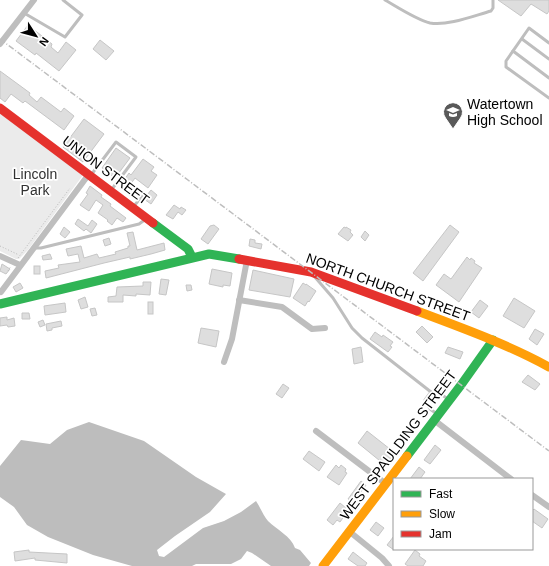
<svg xmlns="http://www.w3.org/2000/svg" width="549" height="566" font-family="Arial,sans-serif">
<style>
.green{fill:#ebebeb}
.water{fill:#bdbdbd}
.building{fill:#dedede;stroke:#c6c6c6}
.lines{fill:none;stroke-linecap:round;stroke-linejoin:round}
.path{stroke:#b9b9b9;stroke-width:1;stroke-dasharray:1 2;stroke-linecap:butt}
.lane{stroke:#bebebe;stroke-width:3}
.street{stroke:#bebebe;stroke-width:6}
.fast{stroke:#30b455;stroke-width:9}
.slow{stroke:#ff9f0a;stroke-width:9}
.jam{stroke:#e5322d;stroke-width:9}
.rail{stroke:#bebebe;stroke-width:1.5;stroke-dasharray:6 2 1 2;stroke-linecap:butt}
.labels{text-anchor:middle;dominant-baseline:central;stroke-width:3.5;stroke-linejoin:round;paint-order:stroke}
.poi-label{font-size:14px;fill:#000;stroke:#fff;text-anchor:start}
.street-label{font-size:14px;fill:#000;stroke:#fff}
.park-label{font-size:14px;fill:#313131;stroke:#fff}
</style>
<rect width="100%" height="100%" fill="#fff"/>
<path class="green" d="M0,113L83,175L28,250L19,259H16L0,251Z"/>
<path class="water" d="M89,422L144,441L196,477L226,494L210,512L175,536L157,550L159,556L164,557L203,528L224,521L241,512L256,501C260,507 263,515 268,521C277,530 291,536 295,548L300,550L311,563L309,566H271L252,553L247,551L241,559L231,564H196L192,566H132L93,555L48,537L27,525L14,507L0,497V466L21,440L50,444L67,430Z"/>
<g class="building">
<path d="M498,0H549V11L547,14L531,4L521,16Z"/>
<path d="M28,25L52,44L51,47L58,53L66,42L76,50L59,71L36,53L35,55L16,41Z"/>
<path d="M100,40L114,51L106,60L93,49Z"/>
<path d="M0,71L30,93L29,95L37,102L41,97L61,112L64,108L74,116L64,130L25,101L23,103L11,94L5,102L0,98Z"/>
<path d="M84,119L104,134L83,162L63,147Z"/>
<path d="M116,148L130,158L115,178L102,168Z"/>
<path d="M143,159L154,167L151,171L157,175L148,188L135,178L128,188L122,183L129,173L131,175Z"/>
<path d="M90,186L102,195L101,197L111,204L110,206L126,218L123,222L117,218L112,225L107,221L108,220L98,213L103,205L96,200L89,211L80,205L88,194L86,193Z"/>
<path d="M151,190L157,195L151,204L144,199Z"/>
<path d="M174,205L180,209L181,207L186,210L182,215L178,212L173,219L166,215Z"/>
<path d="M78,219L88,226L92,220L97,224L91,233L86,229L84,231L75,224Z"/>
<path d="M214,225L219,229L208,244L201,239L210,226Z"/>
<path d="M450,225L459,232L423,281L413,273Z"/>
<path d="M64,227L70,232L65,238L60,234Z"/>
<path d="M344,227L346,228V227L351,230L350,232L353,235L348,241L338,234Z"/>
<path d="M365,231L369,235L365,241L361,237Z"/>
<path d="M133,232L137,250L164,243L165,250L151,254L130,259V257L104,263L46,278L45,271L59,268L58,265L80,262L78,254L68,256L66,249L81,246L84,258L97,254L99,258L116,254L115,252L128,248V246H130L127,233Z"/>
<path d="M109,238L111,244L105,246L103,240Z"/>
<path d="M250,239L255,240V243L262,244L261,249L249,246Z"/>
<path d="M50,254L52,259L43,260L42,256Z"/>
<path d="M467,257L470,260L471,258L475,261L474,263L482,268L459,302L436,285L444,274L451,279Z"/>
<path d="M2,264L10,269L6,274L0,271Z"/>
<rect x="34" y="266" width="6" height="8"/>
<path d="M212,269L232,273L230,286L223,285V287L209,284Z"/>
<path d="M253,270L294,279L290,297L249,290Z"/>
<path d="M161,279L169,280L166,295L159,294Z"/>
<path d="M143,282H151L150,295L136,294V296L123,295V302H108V297L116,296L117,287L143,286Z"/>
<path d="M20,283L23,288L16,292L13,287Z"/>
<path d="M303,283L306,285V284L316,291L309,302L308,301L305,306L293,298Z"/>
<path d="M186,285H191L192,290L187,291Z"/>
<path d="M85,297L88,307L81,309L78,300Z"/>
<path d="M514,298L535,311L524,328L503,316Z"/>
<path d="M480,300L488,306L479,318L471,312Z"/>
<rect x="148" y="302" width="5" height="12"/>
<path d="M65,303L66,312L45,315L44,306Z"/>
<path d="M95,308L97,315L92,316L90,309Z"/>
<path d="M22,313H29L30,319H22Z"/>
<path d="M7,317V320L14,318L15,326L8,327L7,325L0,326V318Z"/>
<path d="M43,320L45,325L40,327L38,322Z"/>
<path d="M61,321L62,326L52,328V330L47,331L46,324Z"/>
<path d="M422,326L433,337L427,343L416,332Z"/>
<path d="M201,328L219,331L216,347L198,343Z"/>
<path d="M535,329L544,334L537,345L529,339Z"/>
<path d="M375,332L382,337L383,335L393,342L390,346L392,347L388,352L370,339Z"/>
<path d="M361,347L363,362L354,364L352,349Z"/>
<path d="M448,347L463,352L460,359L445,353Z"/>
<path d="M528,375L540,384L535,390L522,382Z"/>
<path d="M283,384L289,388L282,398L276,394Z"/>
<path d="M367,431L395,453L385,465L358,443Z"/>
<path d="M435,445L441,450L430,464L424,460Z"/>
<path d="M309,451L325,462L319,471L303,459Z"/>
<path d="M336,465L339,468L341,465L346,469L345,472L347,473L339,485L327,477Z"/>
<path d="M419,467L425,472L420,479H410Z"/>
<path d="M361,481L366,485L358,496L360,498L356,504L348,499Z"/>
<path d="M340,503L346,508L342,513L345,515L340,522L337,520L333,525L327,520Z"/>
<path d="M534,509L548,519L542,528L532,521V511Z"/>
<path d="M376,522L384,528L378,536L370,530Z"/>
<path d="M394,536V550L387,545Z"/>
<path d="M29,550V552L67,554V563L35,560V558L15,561L14,552Z"/>
<path d="M415,550L420,554L419,556L426,561L423,566H408L405,564Z"/>
<path d="M353,552L367,563L365,566H358L348,559Z"/>
</g>
<g class="lines">
<g class="path">
<path d="M0,246L19,255"/>
<path d="M18,258L70,188"/>
<path d="M8,271L11,266"/>
</g>
<g class="lane">
<path d="M385,0C397,7 417,20 430,23C448,26 473,16 491,11L493,8V0"/>
<path d="M24,13L65,37L82,15L63,0"/>
<path d="M522,39L549,59"/>
<path d="M549,43L529,28L506,61V67L549,98"/>
<path d="M513,51L549,78"/>
<path d="M91,175L116,142L136,157L112,189"/>
<path d="M134,206L143,195"/>
<path d="M34,248H41L139,224L146,219"/>
<path d="M314,276L333,298L352,328L362,338L431,392L439,393L448,399"/>
<path d="M431,392L425,400L430,409L437,414"/>
</g>
<g class="street">
<path d="M0,44L34,0"/>
<path d="M0,256L20,265"/>
<path d="M1,292L89,174"/>
<path d="M239,300L282,307L312,329L325,328"/>
<path d="M224,362L232,339L247,260"/>
<path d="M434,420L511,479"/>
<path d="M316,431L386,484"/>
<path d="M532,495L549,507"/>
<path d="M350,532L382,558L389,566"/>
</g>
<g class="fast">
<path d="M153,223L188,249L192,257"/>
<path d="M0,304L209,254L239,259"/>
<path d="M407,456L461,385L493,340"/>
</g>
<g class="slow">
<path d="M417,311C462,328 507,344 549,367"/>
<path d="M323,566L407,456"/>
</g>
<g class="jam">
<path d="M0,108L153,223"/>
<path d="M239,259L311,272L417,311"/>
</g>
<path class="rail" d="M0,39L549,451"/>
</g>
<defs>
<g id="school-pin" transform="scale(1)"><path d="M0 17L-7.5 6A9.5 9.5 0 1 1 7.5 6Z" fill="#595959" stroke="#fff"/><path d="M0-5L7-2L0 1L-7-2ZM-4 1L0 2.5L4 1V4Q0 6-4 4Z" fill="#fff"/></g>
</defs>
<g fill-rule="evenodd">
<use href="#school-pin" x="453" y="112"/>
</g>
<g class="labels">
<g class="poi-label">
<text x="467" y="104">Watertown<tspan x="467" dy="16">High School</tspan></text>
</g>
<g class="street-label">
<text transform="translate(106 170) rotate(37)">UNION STREET</text>
<text transform="translate(388 287) rotate(20)">NORTH CHURCH STREET</text>
<text transform="translate(398 445) rotate(-53)">WEST SPAULDING STREET</text>
</g>
<g class="park-label">
<text x="35" y="174">Lincoln<tspan x="35" dy="16">Park</tspan></text>
</g>
</g>
<rect x="393" y="478" width="140" height="72" fill="#ffffff" stroke="#999999"/>
<rect x="401" y="491" width="20" height="6" fill="#30b455" stroke="#999999"/>
<text x="429" y="498" font-size="12" fill="#000000">Fast</text>
<rect x="401" y="511" width="20" height="6" fill="#ff9f0a" stroke="#999999"/>
<text x="429" y="518" font-size="12" fill="#000000">Slow</text>
<rect x="401" y="531" width="20" height="6" fill="#e5322d" stroke="#999999"/>
<text x="429" y="538" font-size="12" fill="#000000">Jam</text>
<g transform="translate(36 36) rotate(126)" stroke="#ffffff" stroke-width="3" paint-order="stroke">
<path d="M0-3L7 15L0 10L-7 15Z" fill="#000000"/>
<text y="-6" font-size="11" font-weight="bold" text-anchor="middle" fill="#000000">N</text>
</g>
</svg>
